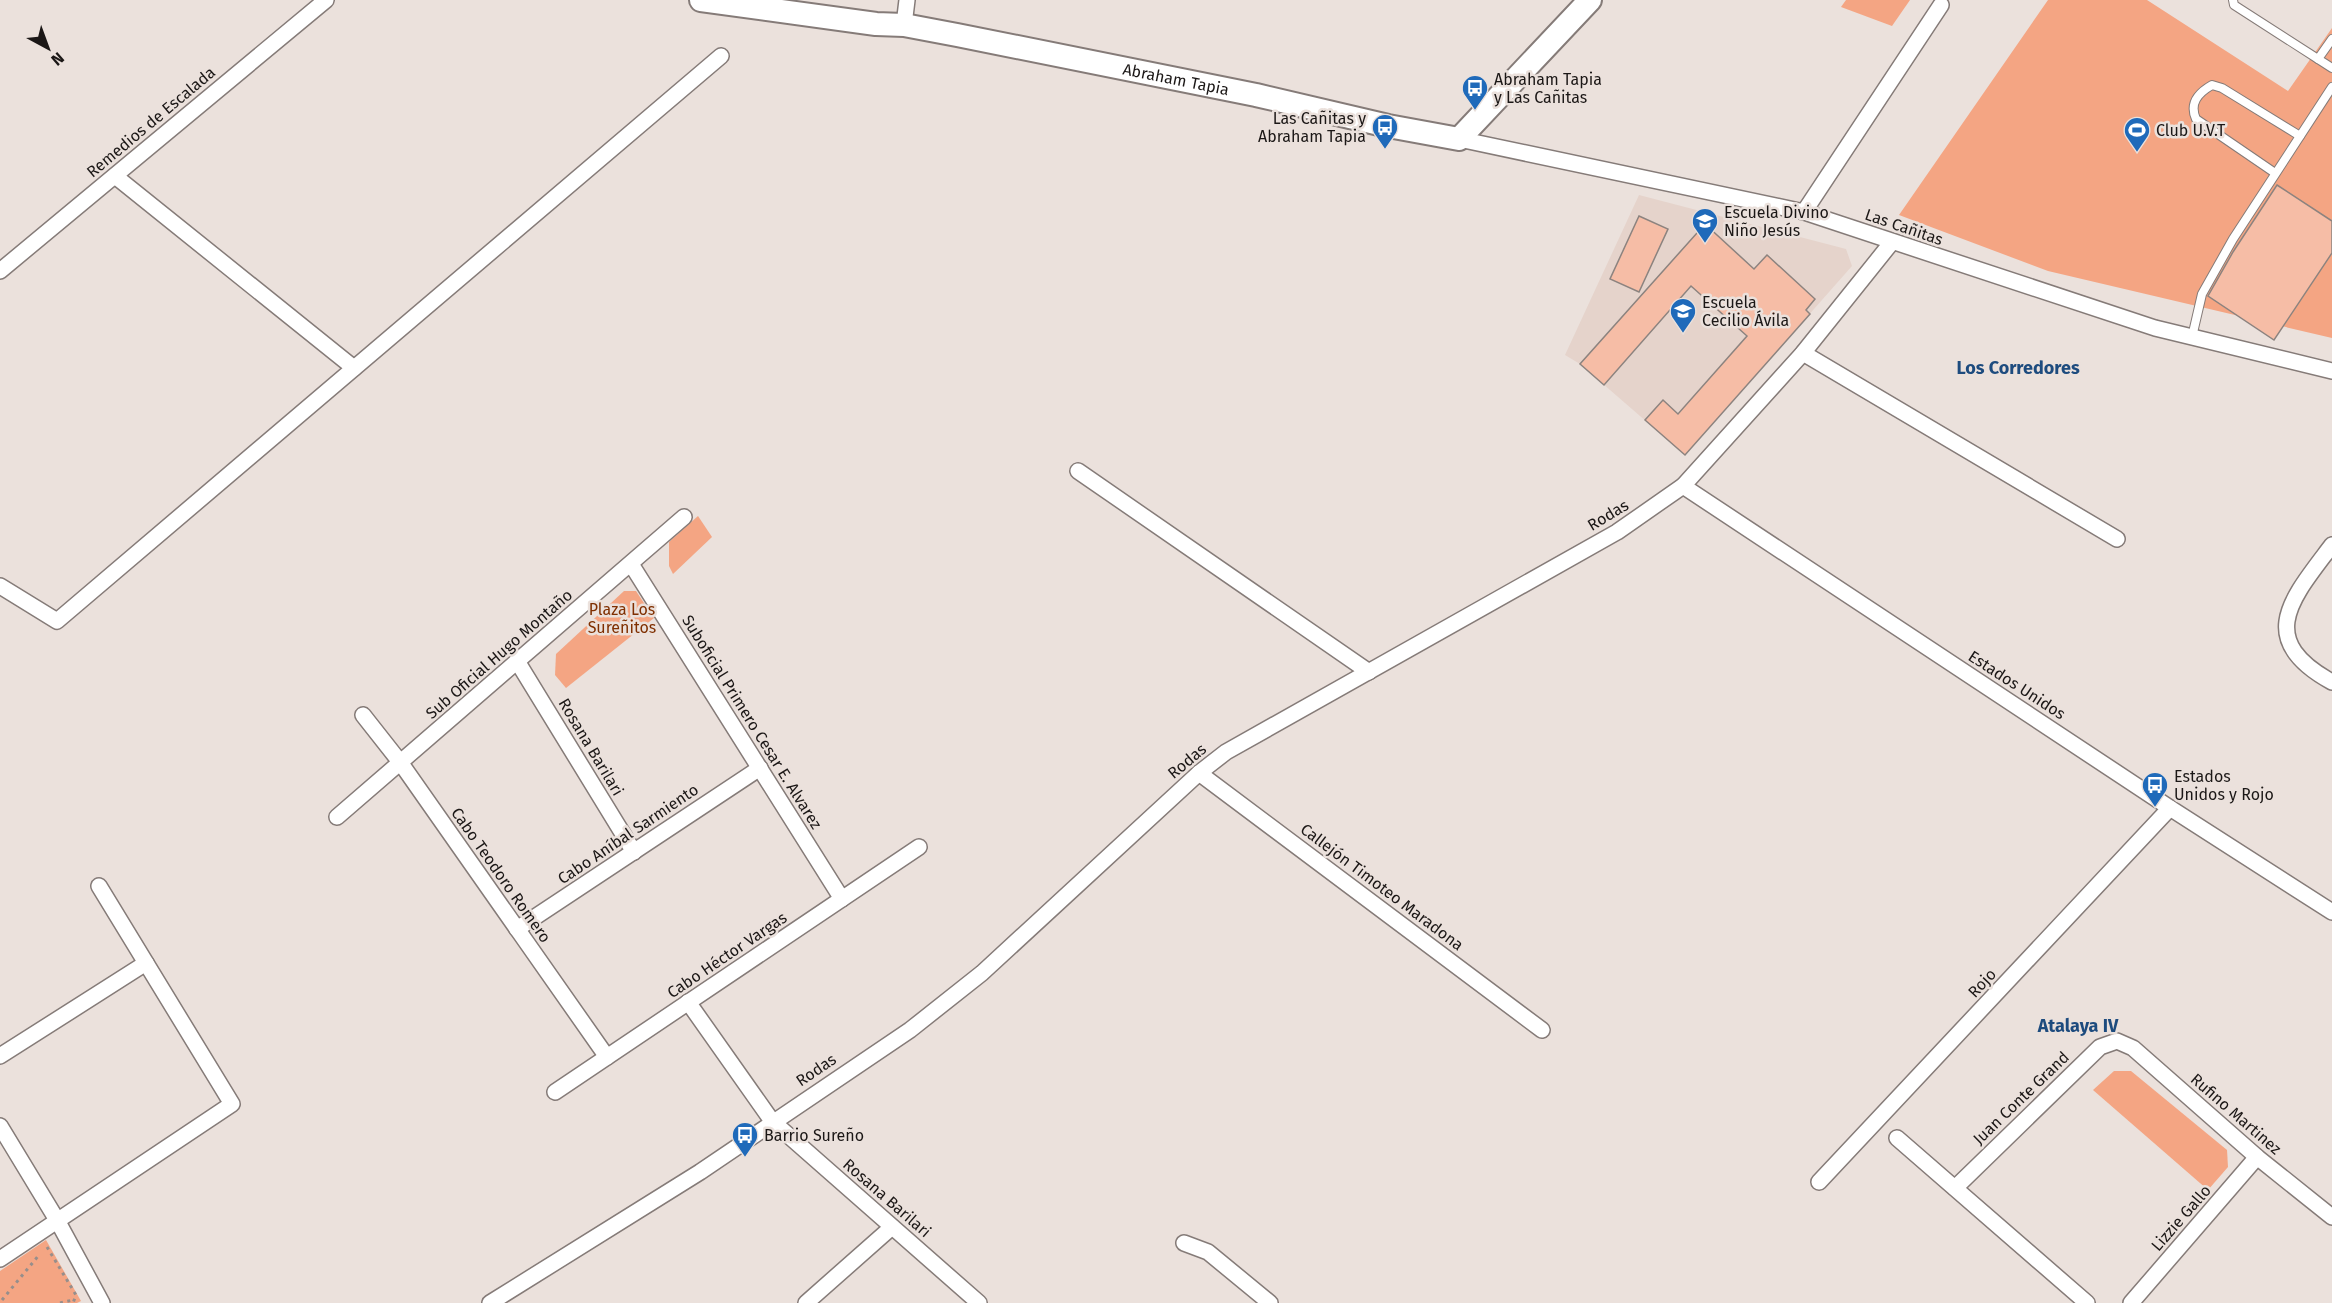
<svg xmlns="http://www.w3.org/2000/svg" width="2332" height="1303" font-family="'Fira Sans',sans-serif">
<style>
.built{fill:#e5d3cb}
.green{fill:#f4a583}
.building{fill:#f6bda6;stroke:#8c837f;stroke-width:1.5}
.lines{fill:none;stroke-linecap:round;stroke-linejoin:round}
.lane-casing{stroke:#857b78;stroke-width:10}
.street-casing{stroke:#857b78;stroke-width:18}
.secondary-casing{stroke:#857b78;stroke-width:26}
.path{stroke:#968e8b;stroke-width:3;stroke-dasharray:3 4.5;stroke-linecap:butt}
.lane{stroke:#fff;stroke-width:8}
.street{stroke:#fff;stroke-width:15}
.secondary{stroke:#fff;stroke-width:22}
.labels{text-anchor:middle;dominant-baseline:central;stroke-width:5;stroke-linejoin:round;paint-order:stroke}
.street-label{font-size:16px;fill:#1b1716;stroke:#ebe1dc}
.poi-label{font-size:16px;fill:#1b1716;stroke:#ebe1dc;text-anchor:start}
.park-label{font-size:16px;fill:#7f2f01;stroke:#ebe1dc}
.neighbourhood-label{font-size:18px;font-weight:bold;fill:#1d4b7e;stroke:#ebe1dc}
</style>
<rect width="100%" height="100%" fill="#ebe1dc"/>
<path class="built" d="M1639,195L1846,249L1852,266L1685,455L1580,364L1565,355Z"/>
<g class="green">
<path d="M1846,0H1910L1892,26L1841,7Z"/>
<path d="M2048,0H2147L2288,91L2332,28V338L2048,271L1899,215Z"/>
<path d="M698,516L712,537L673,574L669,566V542Z"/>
<path d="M624,591H636L654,618L566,688L555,675L556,654Z"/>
<path d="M2114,1071H2131L2227,1150L2228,1167L2208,1190L2093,1090Z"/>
<path d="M46,1240L81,1301L77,1303H0V1271Z"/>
</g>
<g class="building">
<path d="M2277,185L2332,221V253L2274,340L2208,296L2233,252Z"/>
<path d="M1639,216L1668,229L1639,292L1610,279Z"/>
<path d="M1705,224L1754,269L1767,255L1815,299L1806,310L1810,314L1685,455L1645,420L1663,400L1678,414L1747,336L1691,286L1604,385L1580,364Z"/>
</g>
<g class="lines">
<g class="lane-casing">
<g id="lane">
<path d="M2233,0L2234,5L2318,59"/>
<path d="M2332,39L2318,59L2332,68"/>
<path d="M2275,173L2196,119C2189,103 2198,93 2212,85L2222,88L2300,136"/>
<path d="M2192,337L2202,294L2233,239L2332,87"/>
</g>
</g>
<g class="street-casing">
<g id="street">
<path d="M904,25L907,0"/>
<path d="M1459,139L1804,212L2155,328L2332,371"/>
<path d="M115,176L354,368"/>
<path d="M1804,212L1941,5"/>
<path d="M0,271L326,0"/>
<path d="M1803,353L2117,539"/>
<path d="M1078,471L1369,672"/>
<path d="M1683,486L2170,808L2332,912"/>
<path d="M2332,545C2293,597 2253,639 2332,682"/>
<path d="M631,564L842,899"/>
<path d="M0,586L57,621L721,56"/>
<path d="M517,661L634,852"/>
<path d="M363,715L400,762L607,1057"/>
<path d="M1199,773L1542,1030"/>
<path d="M337,817L684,517"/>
<path d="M517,929L760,768"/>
<path d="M688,1002L772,1121L979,1303"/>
<path d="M0,1056L146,963"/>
<path d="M555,1092L919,847"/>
<path d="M0,1126L57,1220L102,1303"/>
<path d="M1897,1138L2087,1303"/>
<path d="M1819,1182L2170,808"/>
<path d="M1955,1188L2100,1047L2117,1041L2133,1048L2257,1157L2332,1217"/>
<path d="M1184,1243L1208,1252L1270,1303"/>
<path d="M0,1259L232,1104L99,886"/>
<path d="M490,1303L700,1172L910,1030L982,973L1199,773L1226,752L1617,532L1683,486L1803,353L1892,242"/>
<path d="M806,1303L892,1227"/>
<path d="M2131,1303L2257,1157"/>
</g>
</g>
<g class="secondary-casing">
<g id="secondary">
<path id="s1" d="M701,0L876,24L904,25L957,35L1256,95L1388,126L1459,139L1590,0"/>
</g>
</g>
<g class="path">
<path d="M47,1247L76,1295L73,1303"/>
<path d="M2,1300L39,1255"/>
<path d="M60,1303L73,1300"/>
</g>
<use href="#lane" class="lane"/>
<use href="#street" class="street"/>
<use href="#secondary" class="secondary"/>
</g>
<defs>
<g id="bus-pin" transform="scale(1.35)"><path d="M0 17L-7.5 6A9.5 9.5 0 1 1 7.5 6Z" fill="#1f6aba" stroke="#ebe1dc"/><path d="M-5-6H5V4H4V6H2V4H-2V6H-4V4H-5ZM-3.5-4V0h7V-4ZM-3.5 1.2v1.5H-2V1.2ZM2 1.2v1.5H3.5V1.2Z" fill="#fff"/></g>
<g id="stadium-pin" transform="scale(1.35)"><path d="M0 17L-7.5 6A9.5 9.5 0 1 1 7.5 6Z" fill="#1f6aba" stroke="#ebe1dc"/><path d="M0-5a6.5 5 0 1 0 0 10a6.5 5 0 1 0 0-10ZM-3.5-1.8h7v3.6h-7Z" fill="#fff"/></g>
<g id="school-pin" transform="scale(1.35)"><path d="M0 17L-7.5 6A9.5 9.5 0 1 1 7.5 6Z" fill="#1f6aba" stroke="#ebe1dc"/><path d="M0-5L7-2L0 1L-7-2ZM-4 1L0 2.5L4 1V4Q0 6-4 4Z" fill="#fff"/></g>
</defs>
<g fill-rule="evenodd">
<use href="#bus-pin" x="1475" y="88"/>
<use href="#bus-pin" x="1385" y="127"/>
<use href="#stadium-pin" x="2137" y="130"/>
<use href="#school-pin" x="1705" y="221"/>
<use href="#school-pin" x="1683" y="311"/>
<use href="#bus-pin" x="2155" y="785"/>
<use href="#bus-pin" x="745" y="1135"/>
</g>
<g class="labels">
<g class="street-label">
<text stroke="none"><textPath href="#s1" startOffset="482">Abraham Tapia</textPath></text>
<text transform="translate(151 122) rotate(-40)">Remedios de Escalada</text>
<text transform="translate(1904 227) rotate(19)">Las Cañitas</text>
<text transform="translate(1608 515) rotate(-31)">Rodas</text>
<text transform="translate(499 654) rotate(-41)">Sub Oficial Hugo Montaño</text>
<text transform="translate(2017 685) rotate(33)">Estados Unidos</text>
<text transform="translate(752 722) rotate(58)">Suboficial Primero Cesar E. Alvarez</text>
<text transform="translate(591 747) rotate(59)">Rosana Barilari</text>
<text transform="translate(1187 761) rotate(-40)">Rodas</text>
<text transform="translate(628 834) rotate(-34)">Cabo Aníbal Sarmiento</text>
<text transform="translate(501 875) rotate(55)">Cabo Teodoro Romero</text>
<text transform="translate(1382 887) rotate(37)">Callejón Timoteo Maradona</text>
<text transform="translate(727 955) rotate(-34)">Cabo Héctor Vargas</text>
<text transform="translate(1982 983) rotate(-47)">Rojo</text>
<text transform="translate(816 1070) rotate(-34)">Rodas</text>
<text transform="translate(2021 1098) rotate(-44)">Juan Conte Grand</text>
<text transform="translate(2236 1114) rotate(41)">Rufino Martinez</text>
<text transform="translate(887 1198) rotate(41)">Rosana Barilari</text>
<text transform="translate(2181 1218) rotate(-49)">Lizzie Gallo</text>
</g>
<g class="poi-label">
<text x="1494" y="79">Abraham Tapia<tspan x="1494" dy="18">y Las Cañitas</tspan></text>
<text x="1366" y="118" text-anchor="end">Las Cañitas y<tspan x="1366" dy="18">Abraham Tapia</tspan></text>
<text x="2156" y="130">Club U.V.T</text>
<text x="1724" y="212">Escuela Divino<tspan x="1724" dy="18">Niño Jesús</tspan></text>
<text x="1702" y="302">Escuela<tspan x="1702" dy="18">Cecilio Ávila</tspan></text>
<text x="2174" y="776">Estados<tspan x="2174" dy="18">Unidos y Rojo</tspan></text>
<text x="764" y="1135">Barrio Sureño</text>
</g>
<g class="park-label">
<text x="622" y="609">Plaza Los<tspan x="622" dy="18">Sureñitos</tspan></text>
</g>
<g class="neighbourhood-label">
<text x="2018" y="368">Los Corredores</text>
<text x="2078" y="1026">Atalaya IV</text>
</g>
</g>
<g transform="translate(48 48) rotate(139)" stroke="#ebe1dc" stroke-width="4.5" paint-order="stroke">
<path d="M0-4.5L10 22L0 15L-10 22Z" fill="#1b1716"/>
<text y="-9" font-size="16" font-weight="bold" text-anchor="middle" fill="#1b1716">N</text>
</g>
</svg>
